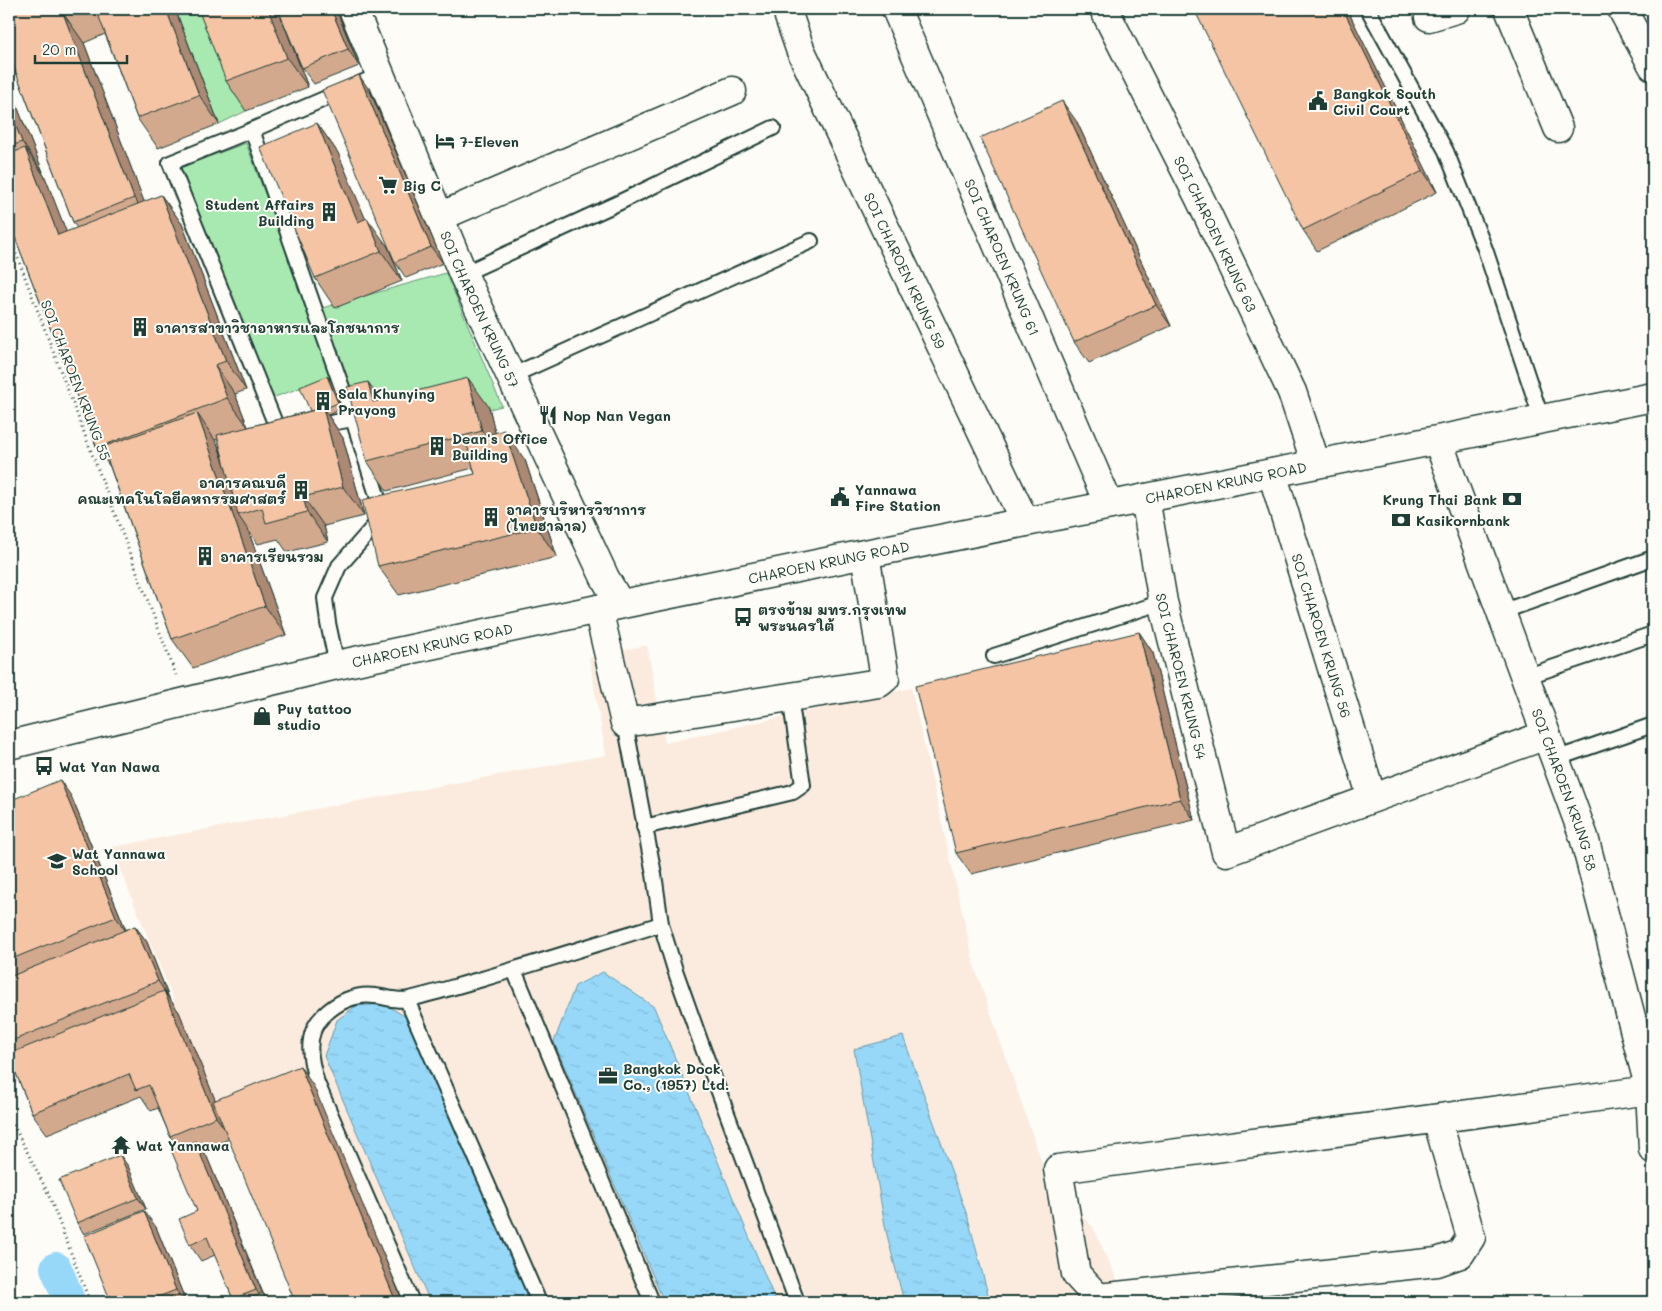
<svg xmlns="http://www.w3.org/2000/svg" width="1662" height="1311" font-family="Mali,'Playpen Sans Thai',sans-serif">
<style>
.built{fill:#fbebde}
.green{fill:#a8e9b2;stroke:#649373}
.water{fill:url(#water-ripples);stroke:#679aaa}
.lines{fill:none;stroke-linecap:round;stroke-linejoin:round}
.canal{stroke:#97d8f9;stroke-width:32}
.service-casing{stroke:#1f3d34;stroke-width:18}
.minor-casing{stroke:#1f3d34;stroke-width:31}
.tertiary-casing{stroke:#1f3d34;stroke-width:31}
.secondary-casing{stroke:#1f3d34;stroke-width:31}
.path{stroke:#1f3d34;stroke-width:3;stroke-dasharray:1 4;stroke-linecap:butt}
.service{stroke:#fdfcf7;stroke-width:14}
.minor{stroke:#fdfcf7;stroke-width:28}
.tertiary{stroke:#fdfcf7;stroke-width:28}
.secondary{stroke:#fdfcf7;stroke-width:28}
.wall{fill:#d3a98e;stroke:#1f3d34;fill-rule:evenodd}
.shaded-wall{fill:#ac8974;stroke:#1f3d34}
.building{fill:#f5c4a5;stroke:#1f3d34}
.labels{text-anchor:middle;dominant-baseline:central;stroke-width:4;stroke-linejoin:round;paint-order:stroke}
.poi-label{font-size:14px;font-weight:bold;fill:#1f3d34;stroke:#fdfcf7;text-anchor:start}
.street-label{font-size:14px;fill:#1f3d34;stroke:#fdfcf7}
</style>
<defs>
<pattern id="water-ripples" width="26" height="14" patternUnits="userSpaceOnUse" patternTransform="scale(1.25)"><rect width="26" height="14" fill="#97d8f9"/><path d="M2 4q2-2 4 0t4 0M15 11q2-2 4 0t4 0" fill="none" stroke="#82bad6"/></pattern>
</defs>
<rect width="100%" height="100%" fill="#fdfcf7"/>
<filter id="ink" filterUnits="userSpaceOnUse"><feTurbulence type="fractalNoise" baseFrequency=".02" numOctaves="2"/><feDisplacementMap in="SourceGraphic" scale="10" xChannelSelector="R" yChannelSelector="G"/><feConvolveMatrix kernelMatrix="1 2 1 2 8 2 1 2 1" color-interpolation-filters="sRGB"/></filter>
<g filter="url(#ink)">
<path class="built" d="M647,645L665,743L911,688L975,968L1049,1183L1093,1227L1127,1302H297L111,847L606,755L589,658Z"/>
<g class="green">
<path d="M175,9H210L246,111L219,124Z"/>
<path d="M246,143L333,376L272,398L178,168Z"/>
<path d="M446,273L502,406L393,432L369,440L322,308Z"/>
</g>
<g class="water">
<path d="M603,972L654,1007L776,1302H664L554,1042L575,986Z"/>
<path d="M384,1004L408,1018L530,1302H430L324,1056L337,1020L356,1006Z"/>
<path d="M903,1036L968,1218L990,1302H904L886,1231L854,1049Z"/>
</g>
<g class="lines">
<path class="canal" d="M56,1268L70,1302"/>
<g class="service-casing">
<g id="service">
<path d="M1368,9L1446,151L1485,249L1542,420"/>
<path d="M252,130L170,163L279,433"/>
<path d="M463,274L618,203L773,128"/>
<path d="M511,376L811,241"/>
<path d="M314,426L353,419"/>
<path d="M1501,612L1653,558"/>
<path d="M994,656L1163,602"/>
<path d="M337,665L328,623L325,598L339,566L376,524L382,511L353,419L252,130L380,75"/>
<path d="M1525,677L1653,634"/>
<path d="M625,723L654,874L661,924L675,970L702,1046L797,1302"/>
<path d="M1555,759L1653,725"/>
<path d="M644,827L793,792L803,785L790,697"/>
<path d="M514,970L652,1302"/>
<path d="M407,1000L539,1302"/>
<path d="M412,1302L317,1083C310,1060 304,1035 323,1016C337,1002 356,993 375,996C386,997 398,1002 409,999C432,994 456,986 479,980C540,962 600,943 661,924"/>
</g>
</g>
<g class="minor-casing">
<g id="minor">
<path id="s1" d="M353,9L463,274L605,578L620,604"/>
<path id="s2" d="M896,9L1109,505"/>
<path d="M1509,9L1558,128"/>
<path d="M1622,9L1653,66"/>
<path id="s3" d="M789,17L800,49L1025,522"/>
<path d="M1429,17L1456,9"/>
<path d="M439,217L732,91"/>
<path id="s4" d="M1438,441L1584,837L1650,1090L1653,1149"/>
<path id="s5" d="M1272,473L1372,798"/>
<path id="s6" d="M1145,498L1163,602L1226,852L1546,735"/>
<path d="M598,609L625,723L879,683L885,678L865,554"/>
<path d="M1437,1119L1471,1237L1460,1254L1437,1262L1098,1298L1076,1274L1058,1169L1650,1090"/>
</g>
</g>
<g class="tertiary-casing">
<g id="tertiary">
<path id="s7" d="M1104,9L1200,199L1292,392L1316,464"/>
</g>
</g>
<g class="secondary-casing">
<g id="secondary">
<path id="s8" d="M9,745L337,665L598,609L865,554L1653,397"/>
</g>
</g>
<g class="path">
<path d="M9,235L176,675"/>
<path d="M9,1116L48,1193L90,1302"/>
</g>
<use href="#service" class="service"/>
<use href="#minor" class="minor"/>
<use href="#tertiary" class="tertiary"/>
<use href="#secondary" class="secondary"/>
</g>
<g class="wall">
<path d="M9,9H175L219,124L158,148L137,118L105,34L84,43L144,202L161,195L182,224L246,390L235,394L248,427L310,411L327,376L331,381L342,409L328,415L343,438L364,516L324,526L328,542L287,552L278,539L258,544L248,530L286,635L193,668L172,639L110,467L97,448L9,222V86L43,172H42L45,177L66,232L77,228L73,222L15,70L11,71L9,68ZM218,439L223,460L217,443L215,440Z"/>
<path d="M278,9L308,87L246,111L226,81Z"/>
<path d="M278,9H336L359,66L314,84L302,68Z"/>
<path d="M1347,9L1437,192L1317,251L1303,230Z"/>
<path d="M370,91L443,263L406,278L395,262Z"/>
<path d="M1077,122L1171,326L1089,363L1074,342Z"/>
<path d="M317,123L338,153L365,219L388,247L402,281L335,308L315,278Z"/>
<path d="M368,382L380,400L489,407L495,433L525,460L557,557L399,595L378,566L475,474L473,468L387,491L367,461Z"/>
<path d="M1139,632L1153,653L1194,820L971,874L956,853Z"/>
<path d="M71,796L126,930L135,926L147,942L169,998L179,1012L215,1100L314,1087L229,1139L202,1150L207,1157L263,1293L269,1302H235L233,1299L215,1255L201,1261L190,1245L197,1211L178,1148L170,1136L158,1108L151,1111L141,1096L47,1134L32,1113L9,1056V801Z"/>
<path d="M128,1166L146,1209L84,1234L77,1223Z"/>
<path d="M156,1227L186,1302H111Z"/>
</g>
<g class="shaded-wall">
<path d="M166,9H175L219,124L199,95Z"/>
<path d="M268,9H278L308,87L287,58Z"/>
<path d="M331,9H336L359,66L348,49Z"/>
<path d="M1343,9H1347L1437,192L1423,171Z"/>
<path d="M63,13L84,43L154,228L134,198Z"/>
<path d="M359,75L370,91L443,263L431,247Z"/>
<path d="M9,86L43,172L22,142L9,108Z"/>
<path d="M1062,101L1077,122L1171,326L1156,305Z"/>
<path d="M317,123L338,153L379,251L358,222Z"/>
<path d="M25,148L45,177L79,264L58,235Z"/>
<path d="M161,195L182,224L246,390L226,361Z"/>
<path d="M367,218L388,247L402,281L381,251Z"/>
<path d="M215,365L235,394L248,427L227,398Z"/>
<path d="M327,376L331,381L342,409L338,403Z"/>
<path d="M468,378L489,407L502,461L482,431Z"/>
<path d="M368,382L388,412L373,402Z"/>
<path d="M323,408L343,438L364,516L343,487Z"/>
<path d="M197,413L217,443L242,513L238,515L248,530L286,635L265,606Z"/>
<path d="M504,430L525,460L557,557L537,528Z"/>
<path d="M303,497L324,526L328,542L307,512Z"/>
<path d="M1139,632L1153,653L1194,820L1180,799Z"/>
<path d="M60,780L71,796L127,933L116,917Z"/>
<path d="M135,926L147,942L169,998L158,981Z"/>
<path d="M164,991L179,1012L231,1138L216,1117Z"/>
<path d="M300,1066L314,1087L403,1302H396Z"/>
<path d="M195,1141L207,1157L266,1302H265L256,1290Z"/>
<path d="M120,1155L128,1166L146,1209L138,1198Z"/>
<path d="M144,1211L156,1227L186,1302H185L176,1290Z"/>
<path d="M263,1293L269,1302H266Z"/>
</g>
<g class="building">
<path d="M9,9H75L63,13L134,198L73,222L9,54Z"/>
<path d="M96,9H166L199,95L137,118Z"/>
<path d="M198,9H268L287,58L226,81Z"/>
<path d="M278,9H331L348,49L302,68Z"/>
<path d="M1194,9H1343L1423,171L1303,230Z"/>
<path d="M359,75L431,247L395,262L322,90Z"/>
<path d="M1062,101L1156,305L1074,342L980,138Z"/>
<path d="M9,108L22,142L9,147Z"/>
<path d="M317,123L358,222L367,218L381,251L315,278L260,147Z"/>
<path d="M25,148L58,235L161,195L226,361L215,365L227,398L97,448L9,222V154Z"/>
<path d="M327,376L338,403L323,409V408L310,411L300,387Z"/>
<path d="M468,378L482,431L367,461L347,387L368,382L373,402Z"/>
<path d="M323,408L343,487L303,497L307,512L266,523L262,508L238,515L217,435Z"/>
<path d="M197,413L265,606L172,639L103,447Z"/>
<path d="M504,430L537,528L378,566L362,500L475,474L466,441Z"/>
<path d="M1139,632L1180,799L956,853L915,686Z"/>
<path d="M60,780L116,917L9,960V801Z"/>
<path d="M135,926L158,981L9,1042V977Z"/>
<path d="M164,991L216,1117L170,1136L149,1085L136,1090L129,1074L32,1113L9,1056V1054Z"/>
<path d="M300,1066L396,1302H295L213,1101Z"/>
<path d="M195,1141L256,1290L233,1299L207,1237L190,1245L179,1219L197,1211L171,1150Z"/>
<path d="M120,1155L138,1198L77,1223L59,1180Z"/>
<path d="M144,1211L176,1290L145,1302H111L84,1236Z"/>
<path d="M263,1293L266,1302H241Z"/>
</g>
</g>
<defs>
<g id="civic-bare" transform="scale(1.5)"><path d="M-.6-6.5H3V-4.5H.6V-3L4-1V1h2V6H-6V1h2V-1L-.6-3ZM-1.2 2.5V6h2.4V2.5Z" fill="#1f3d34" stroke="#fdfcf7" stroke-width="2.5" paint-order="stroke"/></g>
<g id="hotel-bare" transform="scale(1.5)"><path d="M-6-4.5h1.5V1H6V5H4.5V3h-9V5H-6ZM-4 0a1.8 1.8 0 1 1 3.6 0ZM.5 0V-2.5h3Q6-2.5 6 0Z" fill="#1f3d34" stroke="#fdfcf7" stroke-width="2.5" paint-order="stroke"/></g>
<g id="supermarket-bare" transform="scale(1.5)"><path d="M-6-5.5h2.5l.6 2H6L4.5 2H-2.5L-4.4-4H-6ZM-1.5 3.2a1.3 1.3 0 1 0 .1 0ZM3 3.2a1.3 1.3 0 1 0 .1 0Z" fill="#1f3d34" stroke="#fdfcf7" stroke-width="2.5" paint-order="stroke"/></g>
<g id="building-bare" transform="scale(1.5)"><path d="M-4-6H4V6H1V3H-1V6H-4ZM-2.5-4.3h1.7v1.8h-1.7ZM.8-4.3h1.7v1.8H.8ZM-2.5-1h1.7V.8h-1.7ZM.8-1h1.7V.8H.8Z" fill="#1f3d34" stroke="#fdfcf7" stroke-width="2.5" paint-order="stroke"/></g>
<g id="restaurant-bare" transform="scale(1.5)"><path d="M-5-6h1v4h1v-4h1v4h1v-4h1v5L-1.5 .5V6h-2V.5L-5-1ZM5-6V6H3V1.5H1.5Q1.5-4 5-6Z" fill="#1f3d34" stroke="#fdfcf7" stroke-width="2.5" paint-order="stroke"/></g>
<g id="bank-bare" transform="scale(1.5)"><path d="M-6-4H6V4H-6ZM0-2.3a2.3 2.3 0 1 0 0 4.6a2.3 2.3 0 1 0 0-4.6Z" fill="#1f3d34" stroke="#fdfcf7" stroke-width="2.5" paint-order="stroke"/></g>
<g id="bus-bare" transform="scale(1.5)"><path d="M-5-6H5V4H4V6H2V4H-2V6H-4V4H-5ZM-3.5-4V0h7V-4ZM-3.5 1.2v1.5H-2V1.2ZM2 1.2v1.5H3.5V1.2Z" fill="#1f3d34" stroke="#fdfcf7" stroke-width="2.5" paint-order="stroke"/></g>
<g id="shop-bare" transform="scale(1.5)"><path d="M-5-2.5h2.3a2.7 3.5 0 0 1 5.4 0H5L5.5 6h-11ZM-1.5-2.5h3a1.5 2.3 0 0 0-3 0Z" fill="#1f3d34" stroke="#fdfcf7" stroke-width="2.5" paint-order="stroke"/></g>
<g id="school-bare" transform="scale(1.5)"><path d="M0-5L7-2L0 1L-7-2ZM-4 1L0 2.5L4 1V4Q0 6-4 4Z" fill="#1f3d34" stroke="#fdfcf7" stroke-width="2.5" paint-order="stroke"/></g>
<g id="office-bare" transform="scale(1.5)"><path d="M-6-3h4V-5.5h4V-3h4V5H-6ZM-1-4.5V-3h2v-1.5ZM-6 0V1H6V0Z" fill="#1f3d34" stroke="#fdfcf7" stroke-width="2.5" paint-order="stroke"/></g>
<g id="temple-bare" transform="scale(1.5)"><path d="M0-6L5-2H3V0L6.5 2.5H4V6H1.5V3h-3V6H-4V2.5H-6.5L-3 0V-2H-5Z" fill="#1f3d34" stroke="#fdfcf7" stroke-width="2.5" paint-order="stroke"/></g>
</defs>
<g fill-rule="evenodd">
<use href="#civic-bare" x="1318" y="101"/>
<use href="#hotel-bare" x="445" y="141"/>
<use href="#supermarket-bare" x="388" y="185"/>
<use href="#building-bare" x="329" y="212"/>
<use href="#building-bare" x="140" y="327"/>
<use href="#building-bare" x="323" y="401"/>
<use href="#restaurant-bare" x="548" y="415"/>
<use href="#building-bare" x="437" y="446"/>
<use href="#building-bare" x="301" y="490"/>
<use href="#civic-bare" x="840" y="497"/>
<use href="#bank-bare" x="1512" y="499"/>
<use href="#building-bare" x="491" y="517"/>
<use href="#bank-bare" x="1401" y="520"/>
<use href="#building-bare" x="205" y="556"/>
<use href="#bus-bare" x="743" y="617"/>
<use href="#shop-bare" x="262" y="716"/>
<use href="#bus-bare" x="44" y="766"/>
<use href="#school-bare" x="57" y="861"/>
<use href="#office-bare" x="608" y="1076"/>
<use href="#temple-bare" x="121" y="1145"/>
</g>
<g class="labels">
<g class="poi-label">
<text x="1333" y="93">Bangkok South<tspan x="1333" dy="16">Civil Court</tspan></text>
<text x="460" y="141">7-Eleven</text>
<text x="403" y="185">Big C</text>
<text x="314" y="204" text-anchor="end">Student Affairs<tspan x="314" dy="16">Building</tspan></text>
<text x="155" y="327">อาคารสาขาวิชาอาหารและโภชนาการ</text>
<text x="338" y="393">Sala Khunying<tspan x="338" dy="16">Prayong</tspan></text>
<text x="563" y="415">Nop Nan Vegan</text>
<text x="452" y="438">Dean's Office<tspan x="452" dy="16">Building</tspan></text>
<text x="286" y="482" text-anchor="end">อาคารคณบดี<tspan x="286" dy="16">คณะเทคโนโลยีคหกรรมศาสตร์</tspan></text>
<text x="855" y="489">Yannawa<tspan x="855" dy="16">Fire Station</tspan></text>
<text x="1497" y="499" text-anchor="end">Krung Thai Bank</text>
<text x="506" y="509">อาคารบริหารวิชาการ<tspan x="506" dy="16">(ไทยฮาลาล)</tspan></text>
<text x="1416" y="520">Kasikornbank</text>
<text x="220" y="556">อาคารเรียนรวม</text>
<text x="758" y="609">ตรงข้าม มทร.กรุงเทพ<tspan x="758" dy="16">พระนครใต้</tspan></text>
<text x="277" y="708">Puy tattoo<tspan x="277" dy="16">studio</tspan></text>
<text x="59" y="766">Wat Yan Nawa</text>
<text x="72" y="853">Wat Yannawa<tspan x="72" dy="16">School</tspan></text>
<text x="623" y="1068">Bangkok Dock<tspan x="623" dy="16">Co., (1957) Ltd.</tspan></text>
<text x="136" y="1145">Wat Yannawa</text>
</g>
<g class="street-label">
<text stroke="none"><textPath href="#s7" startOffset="251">SOI CHAROEN KRUNG 63</textPath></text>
<text stroke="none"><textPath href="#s2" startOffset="270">SOI CHAROEN KRUNG 61</textPath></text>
<text stroke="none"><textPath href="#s3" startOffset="279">SOI CHAROEN KRUNG 59</textPath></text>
<text stroke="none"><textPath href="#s1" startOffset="326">SOI CHAROEN KRUNG 57</textPath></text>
<text transform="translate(76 380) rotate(69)">SOI CHAROEN KRUNG 55</text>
<text stroke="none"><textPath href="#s8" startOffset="1245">CHAROEN KRUNG ROAD</textPath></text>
<text stroke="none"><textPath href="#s8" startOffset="840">CHAROEN KRUNG ROAD</textPath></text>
<text stroke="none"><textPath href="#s5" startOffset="170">SOI CHAROEN KRUNG 56</textPath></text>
<text stroke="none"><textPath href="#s8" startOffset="435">CHAROEN KRUNG ROAD</textPath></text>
<text stroke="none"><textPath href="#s6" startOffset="182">SOI CHAROEN KRUNG 54</textPath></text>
<text stroke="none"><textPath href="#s4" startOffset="371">SOI CHAROEN KRUNG 58</textPath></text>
</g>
</g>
<rect width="1662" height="1311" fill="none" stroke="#fdfcf7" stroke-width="30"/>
<rect x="15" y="15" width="1632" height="1281" fill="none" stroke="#1f3d34" stroke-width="2" filter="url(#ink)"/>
<path d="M35 55v8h92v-8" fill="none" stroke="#1f3d34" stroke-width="2.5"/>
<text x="42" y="55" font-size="15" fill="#1f3d34" stroke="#fdfcf7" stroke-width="4" paint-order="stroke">20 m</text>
</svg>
